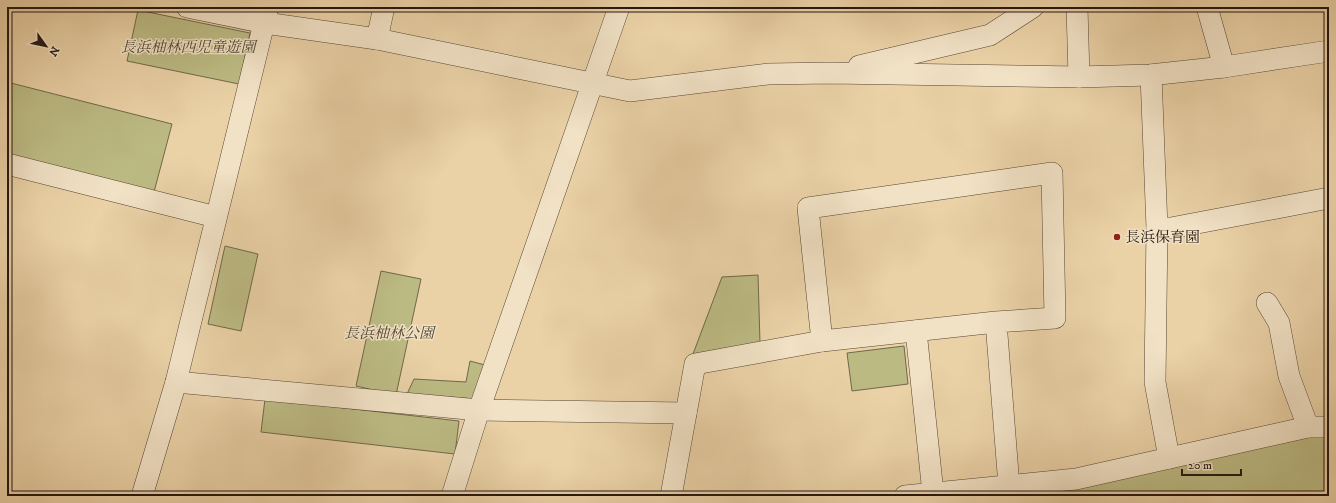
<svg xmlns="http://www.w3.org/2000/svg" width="1336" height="503" font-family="'IM FELL DW Pica','Noto Serif JP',serif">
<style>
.green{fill:#bcba83;stroke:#70684a}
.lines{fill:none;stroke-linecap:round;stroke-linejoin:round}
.minor-casing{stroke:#564636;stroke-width:22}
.minor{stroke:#f1e1c5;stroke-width:21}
.poi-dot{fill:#8f2418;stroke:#f1e1c5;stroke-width:1.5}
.labels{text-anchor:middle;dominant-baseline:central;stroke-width:3;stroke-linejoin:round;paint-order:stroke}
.park-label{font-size:15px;font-style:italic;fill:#524833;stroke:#f1e1c5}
.poi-label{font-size:15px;fill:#251711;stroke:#f1e1c5;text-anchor:start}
</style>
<rect width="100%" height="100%" fill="#ead1a6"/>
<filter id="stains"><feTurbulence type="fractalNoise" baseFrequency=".005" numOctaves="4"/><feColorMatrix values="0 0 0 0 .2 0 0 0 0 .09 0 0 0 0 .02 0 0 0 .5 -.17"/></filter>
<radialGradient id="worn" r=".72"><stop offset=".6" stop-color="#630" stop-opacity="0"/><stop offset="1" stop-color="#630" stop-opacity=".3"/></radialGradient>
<g class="green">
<path d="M138,10L250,33L239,84L127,61Z"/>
<path d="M7,82L172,124L154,192L7,154Z"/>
<path d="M225,246L258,254L241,331L208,324Z"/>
<path d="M381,271L421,279L396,395L356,386Z"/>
<path d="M758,275L760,343L693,354L722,277Z"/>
<path d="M904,346L908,384L852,391L847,353Z"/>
<path d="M470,361L485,365L475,399L407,394L414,379L466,382Z"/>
<path d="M265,399L459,421L455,454L261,432Z"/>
<path d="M1318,435L1329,436V496H965Z"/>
</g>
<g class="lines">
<g class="minor-casing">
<g id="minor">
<path d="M187,7L265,23L377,39L630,91L768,74L830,73L1079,77L1150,75L1224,67L1329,51"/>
<path d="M1077,7L1079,77"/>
<path d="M1207,7L1224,67"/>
<path d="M377,39L384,7"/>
<path d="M859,66L990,35L1033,7"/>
<path d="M1151,75L1157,228H1171L1329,198"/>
<path d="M7,164L216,217"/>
<path d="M1157,228L1155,382L1169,458"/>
<path d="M1267,303L1279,323L1289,376L1308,427"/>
<path d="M996,322L822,341L808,208L1052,173L1055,318L996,322L1009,486"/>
<path d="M916,331L933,493"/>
<path d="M176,382L479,410L686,413"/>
<path d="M142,496L176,382L268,7"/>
<path d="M452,496L479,410L619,7"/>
<path d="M671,496L695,364L822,341"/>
<path d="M905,496L1076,479L1308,427H1329"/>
</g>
</g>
<use href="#minor" class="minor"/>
</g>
<circle class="poi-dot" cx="1117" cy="237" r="4"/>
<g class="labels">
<g class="park-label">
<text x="188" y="47">長浜柚林西児童遊園</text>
<text x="389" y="333">長浜柚林公園</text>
</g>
<g class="poi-label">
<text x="1125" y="237">長浜保育園</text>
</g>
</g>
<rect width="1336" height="503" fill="none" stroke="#ead1a6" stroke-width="24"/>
<rect x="8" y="8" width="1320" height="487" fill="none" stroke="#251711" stroke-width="2"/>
<rect x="12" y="12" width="1312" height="479" fill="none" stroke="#251711"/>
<g transform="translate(46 46) rotate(123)" stroke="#f1e1c5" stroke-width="3" paint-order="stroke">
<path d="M0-3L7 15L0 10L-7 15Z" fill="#251711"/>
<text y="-6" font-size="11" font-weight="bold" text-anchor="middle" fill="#251711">N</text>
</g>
<path d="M1182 469v6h59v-6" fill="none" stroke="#251711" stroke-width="2"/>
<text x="1188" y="469" font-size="12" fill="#251711" stroke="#f1e1c5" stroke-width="3" paint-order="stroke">20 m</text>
<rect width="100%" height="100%" filter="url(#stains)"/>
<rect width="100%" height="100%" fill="url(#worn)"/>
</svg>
